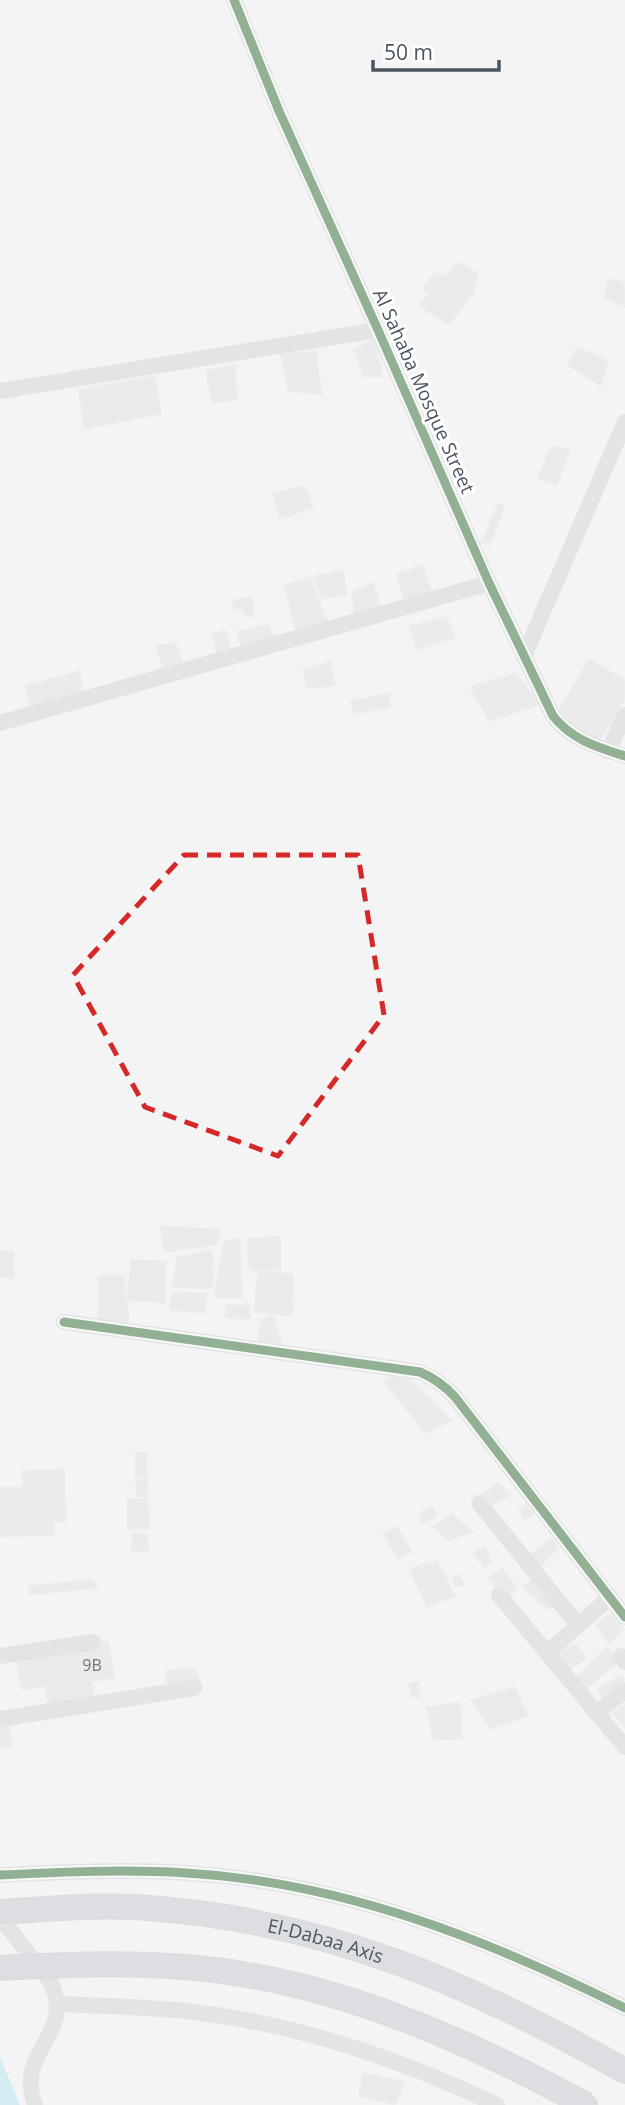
<svg xmlns="http://www.w3.org/2000/svg" width="625" height="2105" font-family="'Open Sans',sans-serif">
<style>
.water{fill:#aee2f0}
.building{fill:#ddddde;stroke:#e5e6e7;stroke-width:2}
.lines{fill:none;stroke-linecap:round;stroke-linejoin:round}
.highway-casing{stroke:#b9bec3;stroke-width:26}
.minor{stroke:#ced0d2;stroke-width:16}
.highway{stroke:#bec4c9;stroke-width:24}
.highway-bridge-casing{stroke:#b9bec3;stroke-width:26;stroke-linecap:butt}
.highway-bridge{stroke:#bec4c9;stroke-width:24}
.cycleway-casing{stroke:#fff;stroke-width:13}
.cycleway{stroke:#1b5e20;stroke-width:9}
.marked{fill:none;stroke:#d62828;stroke-width:5;stroke-dasharray:14 9;stroke-linejoin:round}
.labels{text-anchor:middle;dominant-baseline:central;stroke-width:6;stroke-linejoin:round;paint-order:stroke}
.number-label{font-size:16px;fill:#707881}
.street-label{font-size:19px;fill:#4a5661;stroke:#fff}
</style>
<rect width="100%" height="100%" fill="#f4f4f4"/>
<path class="water" d="M0,2057L20,2105H0Z"/>
<g class="building">
<path d="M458,262L478,273L474,292L449,325L419,306L428,294L423,289L434,273L445,277Z"/>
<path d="M608,279L625,282L624,307L604,298Z"/>
<path d="M375,339L383,377H363L354,349Z"/>
<path d="M577,347L608,361L601,386L567,365Z"/>
<path d="M316,351L322,395L288,391L281,354Z"/>
<path d="M235,365L237,400L212,403L206,370Z"/>
<path d="M155,376L161,414L84,429L79,389Z"/>
<path d="M551,446L570,450L557,485L537,479Z"/>
<path d="M304,486L314,507L280,519L272,493Z"/>
<path d="M498,503L505,506L490,545L481,543Z"/>
<path d="M423,565L433,595L404,603L397,574Z"/>
<path d="M343,570L347,595L322,599L313,576Z"/>
<path d="M310,577L329,625L297,635L284,585Z"/>
<path d="M373,582L382,610L355,618L352,592Z"/>
<path d="M252,597L254,617L243,616L244,611L233,608V600Z"/>
<path d="M447,617L455,638L417,650L409,626Z"/>
<path d="M268,624L277,641L242,648L236,632Z"/>
<path d="M226,630L232,652L218,657L212,634Z"/>
<path d="M176,643L183,665L163,668L155,645Z"/>
<path d="M589,659L625,680V698L598,743L557,713Z"/>
<path d="M331,661L335,686L307,688L303,670Z"/>
<path d="M79,671L85,696L31,712L25,686Z"/>
<path d="M515,673L540,704L489,721L470,687Z"/>
<path d="M390,693V707L354,714L350,701Z"/>
<path d="M160,1226L220,1229L218,1245L164,1252Z"/>
<path d="M280,1237L281,1270L249,1271L248,1238Z"/>
<path d="M240,1238L242,1298H214L224,1241Z"/>
<path d="M212,1250L213,1289L172,1287L177,1257Z"/>
<path d="M0,1251H14V1279L0,1277Z"/>
<path d="M131,1259L166,1262L165,1303L127,1300Z"/>
<path d="M258,1271L293,1274L292,1316L254,1312Z"/>
<path d="M124,1275L129,1324L98,1327V1276Z"/>
<path d="M172,1292L207,1293L205,1313L170,1310Z"/>
<path d="M226,1305H250V1319L225,1318Z"/>
<path d="M272,1314L282,1343H258L260,1321Z"/>
<path d="M399,1369L452,1421L425,1433L384,1381Z"/>
<path d="M135,1453H147V1476L135,1477Z"/>
<path d="M64,1469L66,1521L54,1522V1535L0,1537V1487H23L22,1471Z"/>
<path d="M147,1476L148,1496H137L136,1480Z"/>
<path d="M498,1483L511,1495L490,1506L480,1496Z"/>
<path d="M148,1498L149,1529L128,1530L127,1499Z"/>
<path d="M526,1504L534,1514L525,1521L518,1510Z"/>
<path d="M432,1506L437,1516L422,1524L420,1513Z"/>
<path d="M452,1514L474,1532L448,1540L433,1526Z"/>
<path d="M397,1526L412,1552L398,1559L383,1534Z"/>
<rect x="132" y="1533" width="16" height="19"/>
<path d="M551,1538L558,1548L538,1569L530,1555Z"/>
<path d="M485,1546L492,1562L484,1568L472,1553Z"/>
<path d="M437,1560L455,1596L427,1607L409,1569Z"/>
<path d="M503,1568L517,1589L504,1601L488,1577Z"/>
<path d="M459,1574L465,1584L456,1587L452,1577Z"/>
<path d="M538,1575L557,1603L548,1610L522,1586Z"/>
<path d="M92,1579L98,1588L30,1595L29,1586Z"/>
<path d="M610,1613L624,1630L609,1644L596,1625Z"/>
<path d="M108,1641L115,1678L92,1682L95,1701L49,1708L45,1686L22,1690L16,1657Z"/>
<path d="M575,1643L587,1659L571,1668L556,1654Z"/>
<path d="M607,1647L620,1660L588,1688L576,1678Z"/>
<path d="M194,1667L202,1686L167,1690L165,1671Z"/>
<path d="M621,1676L625,1680V1689L604,1701L597,1689Z"/>
<path d="M418,1682L421,1699L412,1697L409,1684Z"/>
<path d="M515,1687L528,1716L491,1729L471,1700Z"/>
<path d="M460,1702L462,1738L434,1741L426,1707Z"/>
<path d="M625,1704V1728L613,1713Z"/>
<path d="M8,1723L12,1746L0,1748V1725Z"/>
<path d="M363,2073L406,2082L395,2105L359,2096Z"/>
</g>
<g class="lines">
<g class="highway-casing">
<g id="highway">
<path id="s1" d="M0,1912C49,1909 99,1904 148,1908C327,1921 471,1984 625,2071"/>
</g>
</g>
<g class="minor">
<path d="M234,0L279,111L378,330L489,583L553,716C572,740 597,747 625,756"/>
<path d="M0,391L378,330"/>
<path d="M524,656L625,422"/>
<path d="M0,723L489,583"/>
<path d="M608,751L625,715"/>
<path d="M64,1322L420,1372C434,1378 444,1385 455,1397L625,1617"/>
<path d="M479,1503L578,1625"/>
<path d="M499,1595L625,1747"/>
<path d="M547,1653L610,1597"/>
<path d="M0,1656L93,1642"/>
<path d="M621,1656L625,1662"/>
<path d="M596,1713L625,1691"/>
<path d="M0,1719L194,1688"/>
<path d="M0,1875C62,1872 124,1869 186,1873C342,1882 487,1939 625,2008"/>
<path d="M0,1917L50,1981C77,2035 14,2050 35,2105"/>
<path d="M58,2004C101,2006 144,2007 186,2011C293,2023 401,2059 497,2105"/>
</g>
<use href="#highway" class="highway"/>
<g class="highway-bridge-casing">
<path id="highway-bridge" d="M0,1968C74,1964 149,1961 223,1971C352,1989 472,2043 586,2105"/>
</g>
<use href="#highway-bridge" class="highway-bridge"/>
<g class="cycleway-casing">
<g id="cycleway">
<path d="M234,0L279,111L378,330L489,583L553,716C572,740 597,747 625,756"/>
<path d="M64,1322L420,1372C434,1378 444,1385 455,1397L625,1617"/>
<path d="M0,1875C62,1872 124,1869 186,1873C342,1882 487,1939 625,2008"/>
</g>
</g>
<use href="#cycleway" class="cycleway"/>
</g>
<path d="M0 0H625V2105H0ZM184,855H358L384,1015L278,1156L145,1107L73,975Z" fill="#f4f4f4" fill-opacity=".55" fill-rule="evenodd"/>
<path class="marked" d="M184,855H358L384,1015L278,1156L145,1107L73,975Z"/>
<g class="labels">
<g class="number-label">
<text x="92" y="1665">9B</text>
</g>
<g class="street-label">
<text transform="translate(424 391) rotate(66)">Al Sahaba Mosque Street</text>
<text stroke="none"><textPath href="#s1" startOffset="329">El-Dabaa Axis</textPath></text>
</g>
</g>
<path d="M373 60v10h126v-10" fill="none" stroke="#4a5661" stroke-width="3.5"/>
<text x="384" y="60" font-size="21" fill="#4a5661" stroke="#ffffff" stroke-width="5" paint-order="stroke">50 m</text>
</svg>
